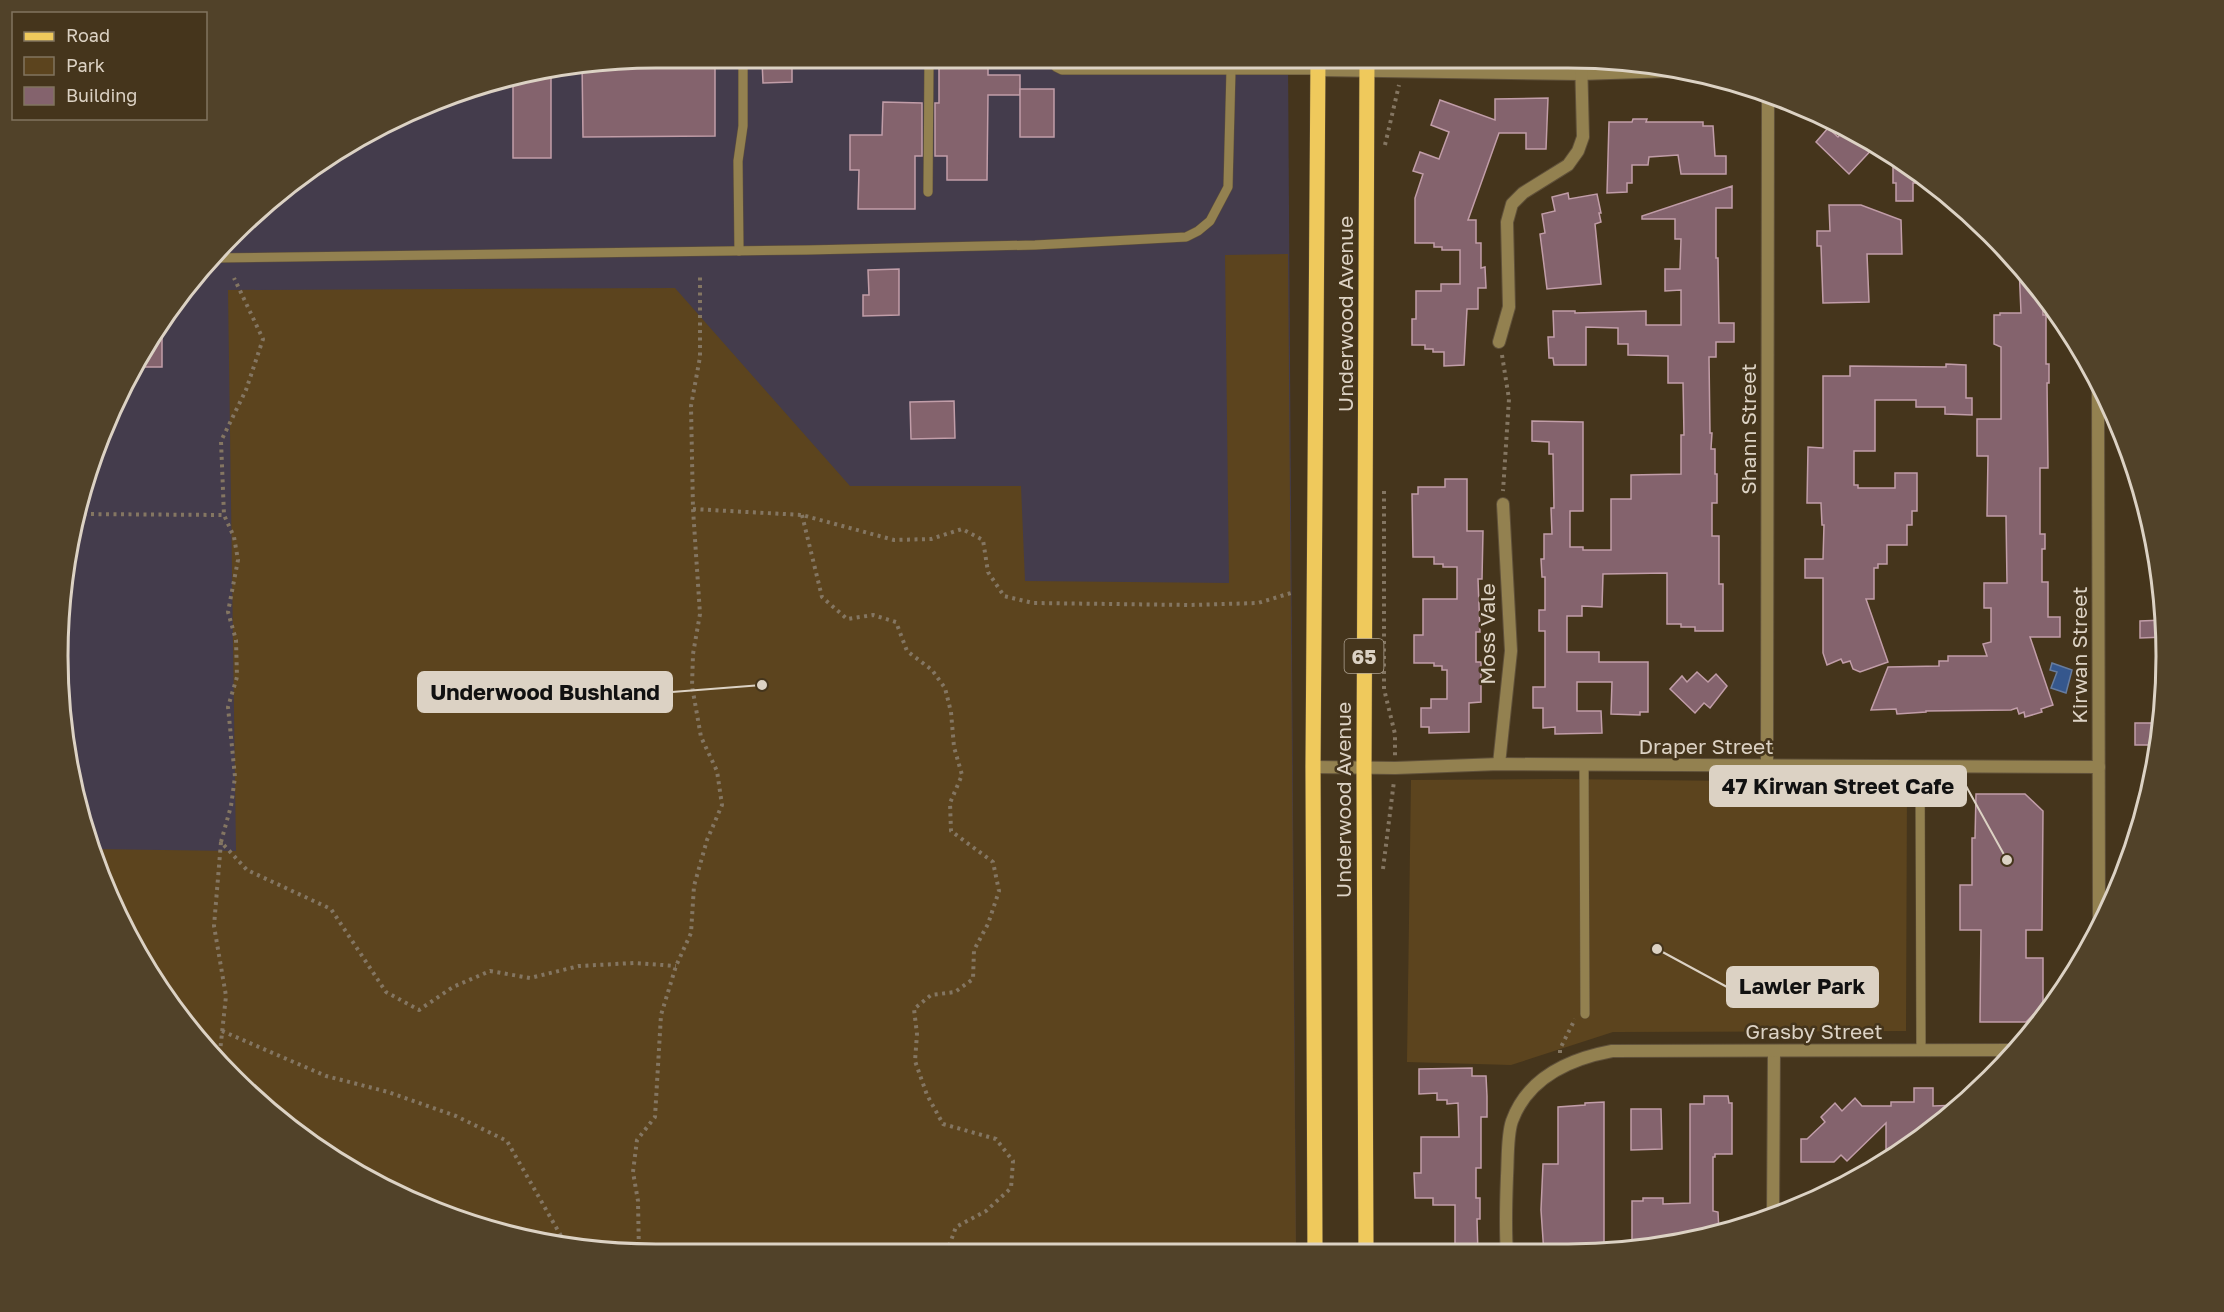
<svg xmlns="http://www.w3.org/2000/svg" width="2224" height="1312" font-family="'Golos Text',sans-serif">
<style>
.education{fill:#443c4c}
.green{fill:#5c441e}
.water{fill:#35578d;stroke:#677c9e;stroke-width:1.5}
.building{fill:#84636d;stroke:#c19da8;stroke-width:1.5}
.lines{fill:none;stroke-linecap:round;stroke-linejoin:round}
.lane-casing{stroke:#60513a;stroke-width:10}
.street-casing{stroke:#60513a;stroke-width:14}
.primary-casing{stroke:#60513a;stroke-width:16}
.path{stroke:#847662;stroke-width:4;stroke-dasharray:3 4.5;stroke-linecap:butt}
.lane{stroke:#938150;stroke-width:9}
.street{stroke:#938150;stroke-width:12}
.primary{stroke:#efc95c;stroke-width:15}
.labels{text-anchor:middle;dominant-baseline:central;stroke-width:5;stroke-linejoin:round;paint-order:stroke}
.shield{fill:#45351c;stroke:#afa392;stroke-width:1.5}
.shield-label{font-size:20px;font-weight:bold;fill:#dcd2c4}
.street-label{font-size:21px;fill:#dcd2c4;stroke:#45351c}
.rim{fill:none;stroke:#dcd2c4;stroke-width:3}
.leader{fill:none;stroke:#dcd2c4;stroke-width:2}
.callout-dot{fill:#dcd2c4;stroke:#45351c;stroke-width:2}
.callout{fill:#dcd2c4;stroke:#dcd2c4;stroke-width:2}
.callout-label{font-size:22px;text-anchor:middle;font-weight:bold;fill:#111}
</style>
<rect width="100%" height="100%" fill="#45351c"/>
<path class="education" d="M1288,60L1296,1254H616L464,1223L324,1154L261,1106L181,1021L137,955L89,849L68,773L57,656L78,501L119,391L158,323L232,233L292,181L391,119L464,89L577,62Z"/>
<g class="green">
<path d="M1288,254L1296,1254H616L464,1223L324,1154L261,1106L181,1021L137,955L89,849L236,851L228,290L675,288L850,486H1021L1025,581L1229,583L1225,255Z"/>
<path d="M1557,779L1907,783L1906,1031L1613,1032L1511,1065L1407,1062L1411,780Z"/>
</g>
<path class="water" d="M2052,663L2072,670L2066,693L2051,688L2057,672L2050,670Z"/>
<g class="building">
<path d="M762,61H792V82L763,83Z"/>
<path d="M939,61H988V75H1020V95H988L987,180H947V156H935V103H939Z"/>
<path d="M582,62H715V136L583,137Z"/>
<path d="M551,68V158H513V77Z"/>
<rect x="1020" y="89" width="34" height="48"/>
<path d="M1548,98L1546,149H1526V133H1499L1468,220H1476V243H1481V268L1485,267L1486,288H1478V309H1467L1464,365L1444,366V352H1433V349H1425V345H1412V319H1416V291H1441V284H1460V250H1442V247H1434V243H1415V198L1423,174L1413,171L1420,152L1439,159L1449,132L1431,125L1440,100L1495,120V99Z"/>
<path d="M883,102L922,103V156H915V209H858L859,170H850V135H882Z"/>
<path d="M1633,119H1647L1646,122H1703V126H1713L1715,156H1726V174H1681L1678,155L1649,157L1648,165H1632V183H1627V192L1607,193L1609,122H1632Z"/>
<path d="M1828,128L1838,137L1844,130L1876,145L1849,174L1816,142Z"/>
<path d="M1893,154L1931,183H1913V201H1896V183H1893Z"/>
<path d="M1732,186V208H1716V258H1718L1719,323H1734V342H1716V357H1709L1710,433H1712L1711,449H1715V474H1717V503H1712V536H1719V584H1723V631H1695V627H1681V624H1667V573L1603,574L1602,607L1582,606V616H1567V652H1599V662H1648V712H1640V715L1611,714L1612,682H1577V711H1601L1602,733L1555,734V727L1543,728V708H1533V687H1545V631H1539V610H1545V577H1542L1541,559H1544V534H1552L1551,508H1554L1553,454H1549V442L1532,441V421L1583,422V511H1570V547H1583V550H1611V499H1631V475L1681,474V435H1684L1683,383H1668V356L1628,355V344H1618V328L1586,327V365H1554L1553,358H1549L1548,337H1554L1553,311H1575V313L1646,311V325H1681V290L1665,291V269H1680L1681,239H1675V219H1642V216Z"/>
<path d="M1568,193L1569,199L1597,194L1601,213H1599L1601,222L1595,224L1601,284L1547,289L1540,234L1545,233L1542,214L1555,211L1552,197Z"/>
<path d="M1829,205H1861L1901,220L1902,254H1867L1869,302L1823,303L1821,246H1817V231H1830Z"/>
<path d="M2019,266L2043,295V315H2046V364H2049V383H2047L2048,468H2040V534H2045V549H2042V582H2048V617H2060V637H2030L2053,705L2041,709L2042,712L2025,717L2024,712L2019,714L2017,708L2011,710L1926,711V712L1897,714L1896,709L1871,710L1888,667L1939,666V661H1948V656H1987L1983,644L1991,642V608H1984V583H2007L2006,516H1987L1988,456H1977V419H2001V347L1994,344V315H2000V313H2021Z"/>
<path d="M899,269V315L863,316V295H869L868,270Z"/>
<path d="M162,318V367H133L158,323Z"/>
<path d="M1946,364L1966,365V398H1972V415L1945,414V407H1916V400H1875V451H1854V485H1858V488H1895V473H1917V511H1912V525H1907V545H1887V564H1878V568H1874V599H1866L1888,662L1860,672L1853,669L1850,661L1843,663L1841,659L1827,665L1823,653V578H1805V559H1823L1824,525H1822L1821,503H1807L1808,447L1823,448V376H1850V366L1946,367Z"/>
<path d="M954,401L955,438L911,439L910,402Z"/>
<path d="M1445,479H1467V531H1483L1482,579H1478L1480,632H1476V662H1481V702L1469,703V732L1429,733V727H1421V708H1431V699H1447V670H1442V666H1434V663H1414V635H1423V599H1457V567H1443V564H1434V557H1413L1412,494H1418V487H1445Z"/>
<path d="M2163,620L2165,637L2140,638V621Z"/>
<path d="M1697,672L1708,682L1716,674L1727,686L1710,708L1704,703L1695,713L1670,689L1682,676L1687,682Z"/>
<path d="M2135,723H2160L2158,745H2135Z"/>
<path d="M1976,794H2025L2043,811L2042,930H2026V958H2043V1005L2026,1022H1980L1981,930H1960V885H1972V838H1975Z"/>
<path d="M1472,1068V1076H1486L1487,1096V1117H1481V1168H1476V1198H1480V1219H1477L1478,1254H1455V1205H1433V1198H1415L1414,1173H1421V1137H1459L1458,1103L1447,1104V1100H1437V1093L1419,1094V1069Z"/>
<path d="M1914,1088H1933V1106L1958,1105L1889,1159L1888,1149H1886V1123L1847,1161L1841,1155L1834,1162H1801V1139H1807L1825,1122L1821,1117L1835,1103L1842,1111L1855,1098L1862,1106H1891V1102H1914Z"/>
<path d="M1704,1096H1728L1729,1103H1732V1154H1715V1157H1713V1211L1718,1212L1719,1232L1632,1249V1201H1643V1198H1663V1204L1690,1203V1104H1704Z"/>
<path d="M1604,1102V1247H1565V1254H1544L1541,1210L1543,1164H1558V1107L1585,1105V1103Z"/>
<path d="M1631,1109H1661L1662,1149L1631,1150Z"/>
</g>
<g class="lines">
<g class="lane-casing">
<g id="lane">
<path d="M1051,60L1056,67L1062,70H1318"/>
<path d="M928,192L929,61"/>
<path d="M739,251L738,161L743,126V62"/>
<path d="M212,258L807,250L1035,245L1186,237L1198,231L1210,221L1228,187L1231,70"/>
<path d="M1584,765L1585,1014"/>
<path d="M1920,766L1921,1049"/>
</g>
</g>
<g class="street-casing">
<g id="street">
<path d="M1318,70L1580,74L1672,71"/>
<path d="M1499,342L1509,307L1507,222L1512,204L1523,193L1568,165L1578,151L1583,137L1581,58"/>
<path d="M2098,384L2099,926"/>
<path d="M1499,764L1511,651L1503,504"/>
<path d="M1767,766L1768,93"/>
<path d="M1313,767L1395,768L1499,764L2099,767"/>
<path d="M1773,1217L1774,1051"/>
<path d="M1507,1254C1505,1227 1506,1202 1507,1176C1508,1160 1507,1135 1512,1121C1528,1077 1569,1059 1612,1051L2016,1050"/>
</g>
</g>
<g class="primary-casing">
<g id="primary">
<path d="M1315,1254L1313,767L1318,59"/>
<path d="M1366,1254L1364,768L1367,59"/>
</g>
</g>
<g class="path">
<path d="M1385,145L1399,85"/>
<path d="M1502,355L1509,399L1503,491"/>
<path d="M1384,491V689L1395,734V756"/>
<path d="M693,509L802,515L894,540L931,539L962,529L983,540L988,572L1004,596L1033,603L1190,605L1258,603L1291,593"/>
<path d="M76,514L224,515"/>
<path d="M802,515L822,597L847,619L873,615L896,622L907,651L932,670L945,688L951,712L954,747L962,775L950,803L951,831L993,862L999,891L988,924L974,950L973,979L955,992L931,995L914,1009L917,1034L915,1061L927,1095L943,1124L996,1139L1013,1161L1011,1188L986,1211L956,1227L946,1254"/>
<path d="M221,842L231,806L235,777L228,707L237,677L236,640L228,612L238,560L234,537L224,515L221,441L246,390L263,339L234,278"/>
<path d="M1383,869L1394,781"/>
<path d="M222,1031L326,1076L388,1092L456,1116L507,1141L565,1243"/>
<path d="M1560,1053V1049L1575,1019"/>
<path d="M219,1061L226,996L214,926L221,842L247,870L331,909L386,992L419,1010L453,987L490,971L530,978L579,966L634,963L676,966"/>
<path d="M639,1254L638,1201L633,1172L637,1140L655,1117L661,1015L676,966L691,933L694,886L707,840L722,805L717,771L701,737L692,686L693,654L700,614L693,509L691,406L700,357V276"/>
</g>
<use href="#lane" class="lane"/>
<use href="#street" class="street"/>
<use href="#primary" class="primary"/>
</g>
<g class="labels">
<rect class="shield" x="1344.5" y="639" width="39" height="34" rx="4.5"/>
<g class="shield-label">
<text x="1364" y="656">65</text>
</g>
<g class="street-label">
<text transform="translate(1345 314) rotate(-90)">Underwood Avenue</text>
<text transform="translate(1748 429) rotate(-90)">Shann Street</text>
<text transform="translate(1487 634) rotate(-90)">Moss Vale</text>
<text transform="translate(2079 655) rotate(-90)">Kirwan Street</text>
<text x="1706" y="746">Draper Street</text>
<text transform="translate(1343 800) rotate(-90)">Underwood Avenue</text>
<text x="1814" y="1031">Grasby Street</text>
</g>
</g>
<path d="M0 0H2224V1312H0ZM656 68H1568A588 588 0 0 1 2156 656V656A588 588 0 0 1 1568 1244H656A588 588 0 0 1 68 656V656A588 588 0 0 1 656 68Z" fill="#514229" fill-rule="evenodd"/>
<path class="rim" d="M656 68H1568A588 588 0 0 1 2156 656V656A588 588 0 0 1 1568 1244H656A588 588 0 0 1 68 656V656A588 588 0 0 1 656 68Z"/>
<path class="leader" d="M762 685L672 692M2007 860L1966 786M1657 949L1727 987"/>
<g class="callout-dot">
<circle cx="762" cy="685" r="6"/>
<circle cx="2007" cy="860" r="6"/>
<circle cx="1657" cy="949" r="6"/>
</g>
<g class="callout">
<rect x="418" y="672" width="254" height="40" rx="6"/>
<rect x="1710" y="766" width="256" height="40" rx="6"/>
<rect x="1727" y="967" width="151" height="40" rx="6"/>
</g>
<g class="callout-label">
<text x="545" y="700">Underwood Bushland</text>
<text x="1838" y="794">47 Kirwan Street Cafe</text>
<text x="1802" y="994">Lawler Park</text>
</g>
<rect x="12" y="12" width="195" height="108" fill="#45351c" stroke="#81745f" stroke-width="1.5"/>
<rect x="24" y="32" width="30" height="9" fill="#efc95c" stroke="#81745f" stroke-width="1.5"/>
<text x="66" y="42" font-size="18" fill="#dcd2c4">Road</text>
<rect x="24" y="57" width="30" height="18" fill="#5c441e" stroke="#81745f" stroke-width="1.5"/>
<text x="66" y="72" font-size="18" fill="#dcd2c4">Park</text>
<rect x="24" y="87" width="30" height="18" fill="#84636d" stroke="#81745f" stroke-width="1.5"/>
<text x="66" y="102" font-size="18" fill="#dcd2c4">Building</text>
</svg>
